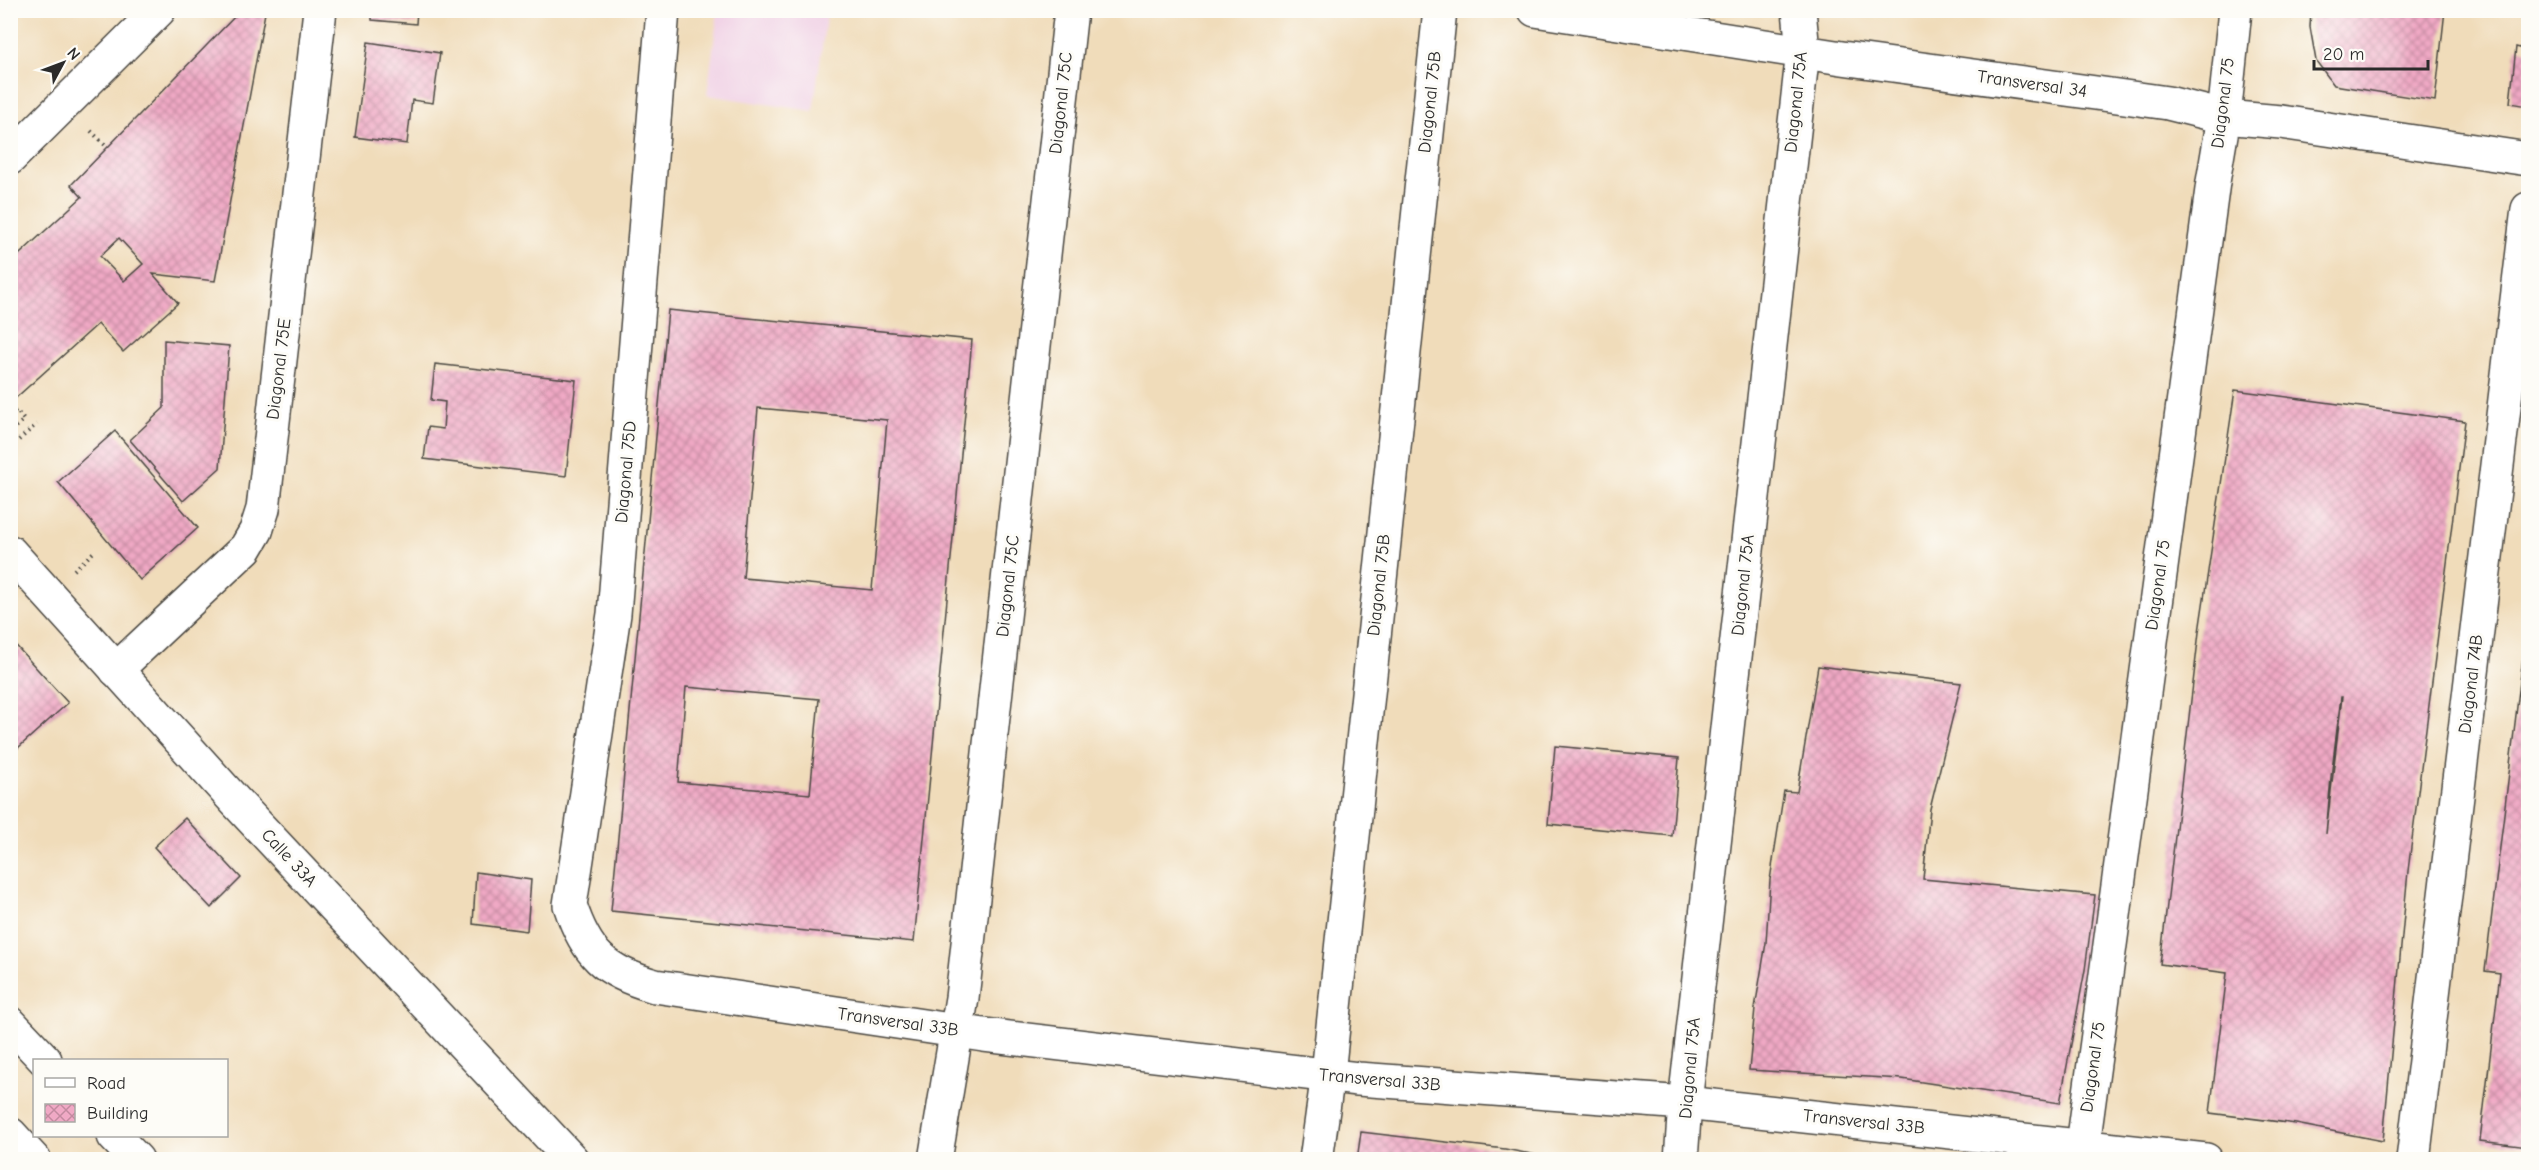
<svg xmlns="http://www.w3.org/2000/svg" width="2539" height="1170" font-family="'Comic Neue',sans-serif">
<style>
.built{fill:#f0d0e5}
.building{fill:url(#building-cross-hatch);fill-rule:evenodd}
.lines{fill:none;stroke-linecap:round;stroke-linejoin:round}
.minor-casing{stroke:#494640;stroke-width:36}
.major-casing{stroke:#494640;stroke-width:36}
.path{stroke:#494640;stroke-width:4;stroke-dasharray:1.5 4.5;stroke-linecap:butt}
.minor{stroke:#fff;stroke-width:33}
.major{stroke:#fff;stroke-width:33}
.labels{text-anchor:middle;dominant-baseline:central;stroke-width:6;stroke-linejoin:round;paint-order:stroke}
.street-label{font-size:18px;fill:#2b2b2b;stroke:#fdfcf7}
</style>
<defs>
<pattern id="building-cross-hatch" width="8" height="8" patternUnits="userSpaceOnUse" patternTransform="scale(1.5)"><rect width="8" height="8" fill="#f0a9c5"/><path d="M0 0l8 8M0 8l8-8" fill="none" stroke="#c38aa0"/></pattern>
</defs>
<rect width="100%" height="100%" fill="#fdfcf7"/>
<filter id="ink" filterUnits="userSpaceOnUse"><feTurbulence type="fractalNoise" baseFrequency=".0167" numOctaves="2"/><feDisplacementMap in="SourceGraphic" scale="12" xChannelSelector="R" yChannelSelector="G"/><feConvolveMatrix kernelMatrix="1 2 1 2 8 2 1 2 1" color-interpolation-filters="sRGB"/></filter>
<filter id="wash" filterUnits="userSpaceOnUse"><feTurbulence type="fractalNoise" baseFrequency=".008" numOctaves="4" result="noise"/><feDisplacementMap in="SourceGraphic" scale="24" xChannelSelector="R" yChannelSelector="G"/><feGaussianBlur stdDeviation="1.35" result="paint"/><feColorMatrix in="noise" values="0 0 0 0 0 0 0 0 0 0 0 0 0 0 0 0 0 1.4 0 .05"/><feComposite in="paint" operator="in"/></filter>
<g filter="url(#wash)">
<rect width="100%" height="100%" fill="#f0dcba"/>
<path class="built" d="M718,11H827L813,111L707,95Z"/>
<g id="blocks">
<g class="building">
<path d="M241,10L265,13L215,281L153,274L178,303L142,335L123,352L98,324L10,403V263L82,197L71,185ZM119,238L143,264L124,281L100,256Z"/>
<path d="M372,10H417L416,24L372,20Z"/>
<path d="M2311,10H2445L2435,101L2334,85L2316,61L2310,27Z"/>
<path d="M368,42L440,53L433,103L412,100L407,144L355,137Z"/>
<path d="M2516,47L2528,50V106L2510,103Z"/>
<path d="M668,310L972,340L914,942L611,911ZM758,408L887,420L872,590L743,578ZM686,687L819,699L810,794L678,782Z"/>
<path d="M164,340L229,346L220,468L183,501L130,440L164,408Z"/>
<path d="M435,364L576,380L566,476L424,459L428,427L443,429L445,402L431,400Z"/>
<path d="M2235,390L2465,421L2408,871L2383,1141L2296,1124L2210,1113L2227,973L2160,964L2199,632ZM2341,697H2342L2326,834L2331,777Z"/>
<path d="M115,431L198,528L140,580L58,482Z"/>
<path d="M2527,624H2528V1147L2480,1141L2500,973L2485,971Z"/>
<path d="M10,639L68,703L10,755Z"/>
<path d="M1818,666L1961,683L1930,809L1923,879L2095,895L2085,970L2060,1103L1902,1079L1749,1070L1755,1008L1766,943L1770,880L1784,791L1797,792Z"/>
<path d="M1555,746L1679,758L1672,836L1548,824Z"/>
<path d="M185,818L241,878L211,908L154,847Z"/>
<path d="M476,872L531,880L527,931L473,924Z"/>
<path d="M1361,1132L1505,1149L1562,1160H1357Z"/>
</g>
</g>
</g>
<g filter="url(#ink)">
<use href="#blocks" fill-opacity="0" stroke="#494640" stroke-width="1.5"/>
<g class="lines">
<g class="minor-casing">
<g id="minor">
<path d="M663,10L614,614L570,905C586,954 605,972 655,986L984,1035L1358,1079L1685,1103L2206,1160"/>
<path d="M1535,10L1842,58L2168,103L2224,117L2281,122L2528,159"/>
<path d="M10,158L159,10"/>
<path d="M10,552L236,802L572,1160"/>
<path d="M116,670L246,548L256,531L263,509L320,10"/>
<path d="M935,1160L962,998L1071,10"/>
<path d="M1316,1160L1328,1074L1440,10"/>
<path d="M1681,1160L1685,1103L1803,51L1799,10"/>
<path d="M2081,1160L2213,182L2224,117L2235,10"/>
<path d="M2413,1160L2528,209"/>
</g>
</g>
<g class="major-casing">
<g id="major">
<path d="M10,1023L45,1060"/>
<path d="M10,1134L34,1160"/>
<path d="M114,1136L137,1160"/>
</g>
</g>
<g class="path">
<path d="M91,131L107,147"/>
<path d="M10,415L16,410L24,420L10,431"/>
<path d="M10,442L13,445L37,424"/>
<path d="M74,570L96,550"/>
</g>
<use href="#minor" class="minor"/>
<use href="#major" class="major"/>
</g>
</g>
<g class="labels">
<g class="street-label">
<text transform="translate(2032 84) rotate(8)">Transversal 34</text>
<text transform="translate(1430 102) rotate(-84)">Diagonal 75B</text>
<text transform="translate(1796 102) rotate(-84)">Diagonal 75A</text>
<text transform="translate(1061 103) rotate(-84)">Diagonal 75C</text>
<text transform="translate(2223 103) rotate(-83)">Diagonal 75</text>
<text transform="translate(279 369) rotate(-83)">Diagonal 75E</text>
<text transform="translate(626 472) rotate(-85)">Diagonal 75D</text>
<text transform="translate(1379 585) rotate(-84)">Diagonal 75B</text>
<text transform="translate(1743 585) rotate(-84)">Diagonal 75A</text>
<text transform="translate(2158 585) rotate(-82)">Diagonal 75</text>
<text transform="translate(1008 586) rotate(-84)">Diagonal 75C</text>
<text transform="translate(2471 684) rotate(-83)">Diagonal 74B</text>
<text transform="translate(289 858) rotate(47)">Calle 33A</text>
<text transform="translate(898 1022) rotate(8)">Transversal 33B</text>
<text transform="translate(2093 1067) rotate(-82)">Diagonal 75</text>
<text transform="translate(1690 1068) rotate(-85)">Diagonal 75A</text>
<text transform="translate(1380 1080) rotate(5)">Transversal 33B</text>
<text transform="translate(1864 1122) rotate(6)">Transversal 33B</text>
</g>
</g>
<rect width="2539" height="1170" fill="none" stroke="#fdfcf7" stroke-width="36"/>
<rect x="33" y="1059" width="195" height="78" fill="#fdfcf7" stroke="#a9a8a5" stroke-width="1.5"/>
<rect x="45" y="1078" width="30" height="9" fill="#ffffff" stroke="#a9a8a5" stroke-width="1.5"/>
<text x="87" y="1089" font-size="18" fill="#2b2b2b">Road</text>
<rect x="45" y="1104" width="30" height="18" fill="url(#building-cross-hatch)" stroke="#a9a8a5" stroke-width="1.5"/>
<text x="87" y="1119" font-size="18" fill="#2b2b2b">Building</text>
<g transform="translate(63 63) rotate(49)" stroke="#fdfcf7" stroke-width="4.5" paint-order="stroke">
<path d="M0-4.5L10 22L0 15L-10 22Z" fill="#2b2b2b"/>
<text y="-9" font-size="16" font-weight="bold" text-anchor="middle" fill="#2b2b2b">N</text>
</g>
<path d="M2314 60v9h114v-9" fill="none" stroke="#2b2b2b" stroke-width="3"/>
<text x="2323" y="60" font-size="18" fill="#2b2b2b" stroke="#fdfcf7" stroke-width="4.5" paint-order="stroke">20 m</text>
</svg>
